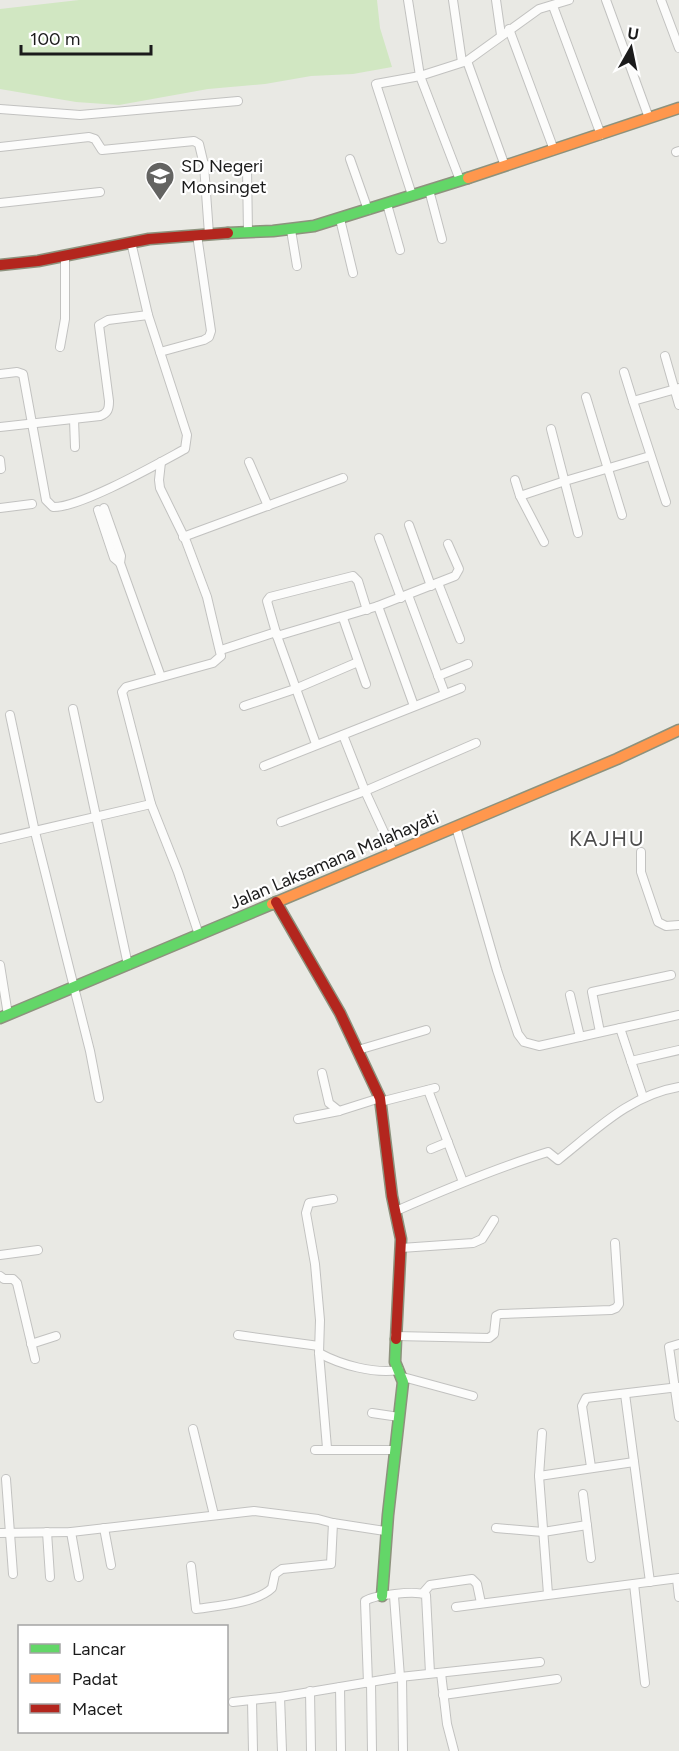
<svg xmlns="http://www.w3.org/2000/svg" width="679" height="1751" font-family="Figtree,sans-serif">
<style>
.grass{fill:#d1e7c2}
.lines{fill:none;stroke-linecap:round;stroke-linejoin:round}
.street-casing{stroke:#c2c2c0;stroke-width:10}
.fast-casing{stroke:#8d927d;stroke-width:13}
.slow-casing{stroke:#8d927d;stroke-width:13}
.jam-casing{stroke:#8d927d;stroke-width:13}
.street{stroke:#fcfcfb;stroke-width:8}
.fast{stroke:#63d668;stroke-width:10}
.slow{stroke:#ff974d;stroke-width:10}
.jam{stroke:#b3261e;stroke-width:10}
.labels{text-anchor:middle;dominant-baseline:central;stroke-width:4.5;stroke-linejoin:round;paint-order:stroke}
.poi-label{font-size:18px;fill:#1b1b1b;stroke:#fff;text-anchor:start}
.street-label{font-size:18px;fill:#1b1b1b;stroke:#fff}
.quarter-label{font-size:21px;letter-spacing:1.5px;fill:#4e4e4e;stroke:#fff}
</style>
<rect width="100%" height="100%" fill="#e9e9e4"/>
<path class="grass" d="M79,0H377L380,28L392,67L353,74L311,76L265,84L208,89L119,105L76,102L0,89V9Z"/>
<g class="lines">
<g class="street-casing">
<g id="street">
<path d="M408,0L420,76L460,180"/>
<path d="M453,0L462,62"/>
<path d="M496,0L501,35"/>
<path d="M606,0L649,118"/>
<path d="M661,0L679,48"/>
<path d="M553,6L601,135"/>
<path d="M509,29L554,150"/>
<path d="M467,61L505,166"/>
<path d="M0,109L80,115L238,101"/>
<path d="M0,147L89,137L95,139L102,150L194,141L199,144L204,165L209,234"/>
<path d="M676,152L679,151"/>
<path d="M350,159L368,210"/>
<path d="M204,165L247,169L248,233"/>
<path d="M429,190L442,239"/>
<path d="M412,195L376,84L420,76L467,61L539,9L569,0"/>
<path d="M0,203L100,192"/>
<path d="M387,204L400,250"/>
<path d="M340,219L353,273"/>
<path d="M291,230L297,266"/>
<path d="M60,347L65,319V256"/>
<path d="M160,352L204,340L209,337L211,331L197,235"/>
<path d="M665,356L679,405"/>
<path d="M624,372L633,401"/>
<path d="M0,374L17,372L23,374L46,500L53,507C80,508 159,463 185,449L187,435L148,315L131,242"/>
<path d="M586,397L622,515"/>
<path d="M74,419L75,447"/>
<path d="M0,427L100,416C108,413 109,409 109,401L99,325L108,320L148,315"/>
<path d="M551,429L578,533"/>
<path d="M0,460L1,469"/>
<path d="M161,462L159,480L160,488L186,541L207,597L221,656L213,663L126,687L122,692L151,804L178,872L199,935"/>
<path d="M249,462L268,506"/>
<path d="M515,480L520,496L544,542"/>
<path d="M520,496L565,481L650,456"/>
<path d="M666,502L633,401L679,388"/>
<path d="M0,508L32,504"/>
<path d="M104,508L121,556L120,563"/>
<path d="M98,510L114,558L120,563L161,677"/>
<path d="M409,525L431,586"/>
<path d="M183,537L343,478"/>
<path d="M379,538L401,598"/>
<path d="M438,583L460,639"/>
<path d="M408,595L445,694"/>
<path d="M378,606L414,706"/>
<path d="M343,618L366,684"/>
<path d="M277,636L378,606L455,576L459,569L448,544"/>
<path d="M221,650L276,632"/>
<path d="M438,676L468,664"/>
<path d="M244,706L295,689L358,662"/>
<path d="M73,709L128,965"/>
<path d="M10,715L35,832L90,1051L99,1098"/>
<path d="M343,735L365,791L393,852"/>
<path d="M316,744L277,636L267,601L270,597L353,576L358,581L367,610"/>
<path d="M264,766L461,688"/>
<path d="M281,822L365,791L476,743"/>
<path d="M456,827L497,970L518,1034L524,1042L539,1046L679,1015"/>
<path d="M0,839L151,804"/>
<path d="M641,852V872L658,922L666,926L679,925"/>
<path d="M0,965L8,1015"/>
<path d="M570,995L580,1037"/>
<path d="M620,1028L643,1097"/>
<path d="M600,1032L592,992L671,975"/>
<path d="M358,1050L426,1030"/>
<path d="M631,1061L679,1050"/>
<path d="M322,1073L329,1103L339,1111"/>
<path d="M428,1090L463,1182"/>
<path d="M380,1102L435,1088"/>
<path d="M298,1119L339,1111L380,1098"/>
<path d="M431,1149L448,1142"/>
<path d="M396,1211C446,1189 496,1168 548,1152L558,1160C596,1130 630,1095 679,1087"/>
<path d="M401,1248L473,1243L482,1239L494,1220"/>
<path d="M0,1255L38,1250"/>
<path d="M0,1276L4,1279H13L17,1283L35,1359"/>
<path d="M238,1335L319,1346"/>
<path d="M395,1336L489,1338L494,1334L496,1316L500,1314L611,1310L616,1308L619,1304L615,1243"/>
<path d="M31,1344L56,1336"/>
<path d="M679,1344L669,1347L679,1417"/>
<path d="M319,1353C341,1365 374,1374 399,1370"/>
<path d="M403,1377L473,1396"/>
<path d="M625,1394L650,1582"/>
<path d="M372,1413L399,1417"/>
<path d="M193,1429L214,1515"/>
<path d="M542,1433L539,1476L548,1594"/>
<path d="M327,1448L319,1353L320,1320L315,1264L306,1213L309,1203L333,1199"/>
<path d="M315,1450H395"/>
<path d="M591,1467L582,1406L586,1398L679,1387"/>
<path d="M539,1476L634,1462"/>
<path d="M6,1479L13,1574"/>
<path d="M583,1494L591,1558"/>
<path d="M104,1528L111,1565"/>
<path d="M496,1528L543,1532L587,1525"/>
<path d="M47,1532L50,1577"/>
<path d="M71,1532L79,1577"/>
<path d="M0,1533L71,1532L254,1511L318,1519L333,1523L385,1531"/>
<path d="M191,1566L196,1609C217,1606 257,1603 272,1588L275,1574L282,1569L331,1564L333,1523"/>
<path d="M677,1579L679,1597"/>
<path d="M634,1584L645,1683"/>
<path d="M423,1593L430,1585L472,1579L477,1584L481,1603"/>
<path d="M394,1596L400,1677"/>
<path d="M456,1607L679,1578"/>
<path d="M441,1673L447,1724L454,1751"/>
<path d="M402,1677L403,1751"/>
<path d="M368,1683L365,1601C374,1595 416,1590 426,1595L430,1673"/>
<path d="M371,1683L372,1751"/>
<path d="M340,1687L341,1751"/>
<path d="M310,1691L311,1751"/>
<path d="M443,1695L557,1679"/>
<path d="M280,1697L282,1751"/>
<path d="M252,1700L253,1751"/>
<path d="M233,1702L280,1697L400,1677L540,1662"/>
</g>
</g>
<g class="fast-casing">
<g id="fast">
<path d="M228,233L273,231L314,226L468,178"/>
<path d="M0,1018L272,904"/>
<path d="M382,1596L388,1515L403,1382L395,1362L396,1339"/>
</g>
</g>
<g class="slow-casing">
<g id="slow">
<path d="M468,178L679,108"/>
<path d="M272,904L617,759L679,730"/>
</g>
</g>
<g class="jam-casing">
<g id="jam">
<path d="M0,265L38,261L149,239L228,233"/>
<path d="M276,902L340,1013L380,1098L392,1196L401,1239L396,1339"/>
</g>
</g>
<use href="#street" class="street"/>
<use href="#fast" class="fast"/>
<use href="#slow" class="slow"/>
<use href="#jam" class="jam"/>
</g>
<defs>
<g id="school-pin" transform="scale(1.5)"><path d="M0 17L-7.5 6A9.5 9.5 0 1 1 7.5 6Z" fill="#636361" stroke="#fff"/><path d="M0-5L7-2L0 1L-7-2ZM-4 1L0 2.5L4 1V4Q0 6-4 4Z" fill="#fff"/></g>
</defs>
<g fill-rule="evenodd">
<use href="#school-pin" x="160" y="176"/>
</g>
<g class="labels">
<g class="poi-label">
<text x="181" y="166">SD Negeri<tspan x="181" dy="21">Monsinget</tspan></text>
</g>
<g class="street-label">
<text transform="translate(334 860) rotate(-23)">Jalan Laksamana Malahayati</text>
</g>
<g class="quarter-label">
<text x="607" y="838">KAJHU</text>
</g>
</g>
<rect x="18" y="1625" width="210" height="108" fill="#ffffff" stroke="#a4a4a4" stroke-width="1.5"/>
<rect x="30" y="1644" width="30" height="9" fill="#63d668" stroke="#a4a4a4" stroke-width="1.5"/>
<text x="72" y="1655" font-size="18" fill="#1b1b1b">Lancar</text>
<rect x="30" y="1674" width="30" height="9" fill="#ff974d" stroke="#a4a4a4" stroke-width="1.5"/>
<text x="72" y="1685" font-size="18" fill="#1b1b1b">Padat</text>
<rect x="30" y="1704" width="30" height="9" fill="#b3261e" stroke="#a4a4a4" stroke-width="1.5"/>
<text x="72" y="1715" font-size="18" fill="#1b1b1b">Macet</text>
<g transform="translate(631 48) rotate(9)" stroke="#ffffff" stroke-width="4.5" paint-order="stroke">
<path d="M0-4.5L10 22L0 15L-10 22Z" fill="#1b1b1b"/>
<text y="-9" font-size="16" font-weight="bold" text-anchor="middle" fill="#1b1b1b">U</text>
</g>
<path d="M21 45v9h130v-9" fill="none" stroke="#1b1b1b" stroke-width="3"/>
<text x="30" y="45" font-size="18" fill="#1b1b1b" stroke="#ffffff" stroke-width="4.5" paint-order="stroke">100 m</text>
</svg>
